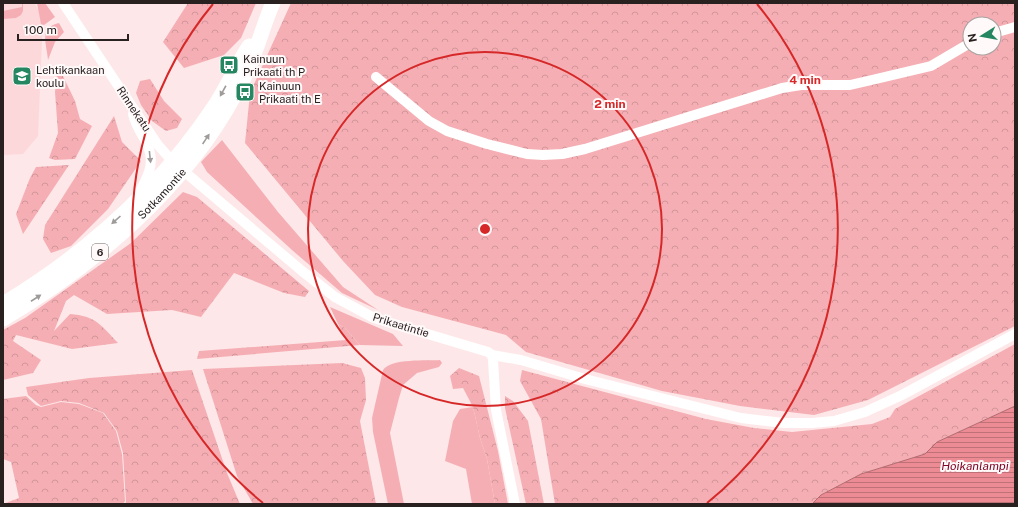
<svg xmlns="http://www.w3.org/2000/svg" width="1018" height="507" font-family="'Public Sans',sans-serif">
<style>
.built{fill:#fcd8da}
.green{fill:#f5afb4}
.forest{fill:url(#forest-crowns);fill-rule:evenodd}
.water{fill:url(#water-rules);stroke:#b26b71}
.lines{fill:none;stroke-linecap:round;stroke-linejoin:round}
.minor{stroke:#fff;stroke-width:10}
.highway{stroke:#fff;stroke-width:15}
.oneway{fill:#9f9b9b}
.ring{fill:none;stroke:#d62828;stroke-width:2}
.labels{text-anchor:middle;dominant-baseline:central;stroke-width:4;stroke-linejoin:round;paint-order:stroke}
.shield{fill:#fff9f9;stroke:#696161;stroke-width:1}
.shield-label{font-size:10px;font-weight:bold;fill:#292020}
.poi-label{font-size:11px;fill:#292020;stroke:#fff9f9;text-anchor:start}
.street-label{font-size:11px;fill:#292020;stroke:#fff9f9}
.water-label{font-size:12px;font-style:italic;fill:#81072a;stroke:#fff9f9}
.centre{fill:#d62828;stroke:#fff9f9;stroke-width:2}
.ring-label{font-size:12px;text-anchor:middle;font-weight:bold;fill:#d62828;stroke:#fff9f9;stroke-width:4;stroke-linejoin:round;paint-order:stroke}
</style>
<defs>
<pattern id="forest-crowns" width="20" height="18" patternUnits="userSpaceOnUse"><rect width="20" height="18" fill="#f5afb4"/><path d="M2 6a3 3 0 1 1 6 0M12 15a3 3 0 1 1 6 0" fill="none" stroke="#d2969a"/></pattern>
<pattern id="water-rules" width="6" height="5" patternUnits="userSpaceOnUse"><rect width="6" height="5" fill="#ec8b94"/><path d="M0 2.5h6" fill="none" stroke="#bf7178"/></pattern>
</defs>
<rect width="100%" height="100%" fill="#fee7e8"/>
<path class="built" d="M3,3H34L43,16L38,136L23,154L3,155Z"/>
<g class="green">
<path d="M22,3H23V11L21,15L16,18L3,19V11L22,7Z"/>
<path d="M37,3H45L55,17L44,25L41,24Z"/>
<path d="M59,23L64,32L55,42L48,60C47,44 38,28 59,23Z"/>
<path d="M222,140L278,212L343,287L378,310L342,293L292,250L207,172L201,162Z"/>
<path d="M330,307L393,334L403,346L360,345L345,328L338,324Z"/>
<path d="M440,360L442,363L439,367L417,373L403,385L399,398L390,433L404,504H388L373,432L372,418L383,370C391,358 427,361 440,360Z"/>
<path d="M473,407L480,438L487,459L495,504H472L466,469L445,461L453,421L460,409Z"/>
</g>
<g class="forest">
<path d="M188,3H256L241,38L224,55L184,68L163,42Z"/>
<path d="M291,3H1015V326L868,400L814,415L740,406L662,391L526,352L506,335L402,307L375,295L343,261L245,143L250,93ZM970,24H994V48H970Z"/>
<path d="M57,74L63,76L75,101L80,119L92,126L75,159L55,160L49,158L58,133L55,92Z"/>
<path d="M150,79L164,101L182,119L177,128L166,131L152,121L141,105L136,93L140,81Z"/>
<path d="M114,116L122,142L141,161L108,209L71,246L51,253L43,239L45,225Z"/>
<path d="M69,165L23,234L16,214L30,178L36,167Z"/>
<path d="M183,192L197,197L309,291L305,297L284,293L234,273L201,317L172,310L107,314L74,295L66,301L54,331L70,314C96,316 101,325 118,343L72,349L16,335L13,341L41,360L33,373L3,380V330L25,318L131,243Z"/>
<path d="M338,324L345,328L360,345L197,359L199,351L346,340Z"/>
<path d="M1015,344V406L937,442L925,454L861,474L821,495L812,504H555L541,419L520,381L522,370L706,419L754,428L792,432L872,424L890,417L895,409Z"/>
<path d="M342,363L361,368L365,378L366,400L360,421L376,504H253L237,476L203,369Z"/>
<path d="M459,368L479,376L498,451L508,504H495L487,459L480,438L473,407L463,388L453,389L450,376Z"/>
<path d="M192,370L227,473L240,504H125L126,502L123,453L117,431L104,413L79,403L61,401L41,406L28,395L26,387L89,378Z"/>
<path d="M26,396L36,405L41,407L61,402L79,404L103,413L116,431L122,454L125,501L123,504H3L19,498L11,462L3,459V399Z"/>
<path d="M505,396L513,401L528,421L544,504H526L505,408Z"/>
</g>
<path class="water" d="M1015,406V504H812L821,495L861,474L925,454L937,442Z"/>
<g class="lines">
<g class="minor">
<path d="M63,3L133,108L158,145L173,162L302,271L335,297L374,318L488,352L492,355L493,360L496,410L515,504"/>
<path d="M994,33L1015,27"/>
<path d="M376,77L429,121L447,131L487,144L527,154L543,155L562,154L585,149L782,88L801,85H850L876,79L931,66L970,43"/>
<path d="M133,114C135,124 140,131 145,140C156,160 150,173 140,191"/>
<path d="M492,355L521,360L585,379L741,418L784,423H812L834,421L865,412L902,395L1015,334"/>
</g>
<g class="highway">
<path d="M3,304C86,254 160,188 214,107C227,87 236,66 249,46"/>
<path id="s1" d="M3,319C96,264 184,189 236,93C244,79 251,64 256,49C262,33 266,18 273,3"/>
</g>
</g>
<defs><path id="oneway-solid" d="M-6-.8H1V-3.2L6.5 0L1 3.2V.8H-6Z"/></defs>
<g class="oneway">
<use href="#oneway-solid" transform="translate(223 91) rotate(119)"/>
<use href="#oneway-solid" transform="translate(206 139) rotate(-56)"/>
<use href="#oneway-solid" transform="translate(150 157) rotate(84)"/>
<use href="#oneway-solid" transform="translate(116 220) rotate(138)"/>
<use href="#oneway-solid" transform="translate(36 298) rotate(-33)"/>
</g>
<g class="ring">
<circle cx="485" cy="229" r="177"/>
<path d="M263 503A353 353 0 0 1 213 4M757 4A353 353 0 0 1 707 503"/>
</g>
<defs>
<g id="bus-square" transform="scale(1)"><rect x="-9" y="-9" width="18" height="18" rx="4" fill="#248761" stroke="#fff9f9"/><path d="M-5-6H5V4H4V6H2V4H-2V6H-4V4H-5ZM-3.5-4V0h7V-4ZM-3.5 1.2v1.5H-2V1.2ZM2 1.2v1.5H3.5V1.2Z" fill="#fff"/></g>
<g id="school-square" transform="scale(1)"><rect x="-9" y="-9" width="18" height="18" rx="4" fill="#248761" stroke="#fff9f9"/><path d="M0-5L7-2L0 1L-7-2ZM-4 1L0 2.5L4 1V4Q0 6-4 4Z" fill="#fff"/></g>
</defs>
<g fill-rule="evenodd">
<use href="#bus-square" x="229" y="65"/>
<use href="#school-square" x="22" y="76"/>
<use href="#bus-square" x="245" y="92"/>
</g>
<g class="labels">
<rect class="shield" x="92" y="244" width="16" height="16" rx="3"/>
<g class="shield-label">
<text x="100" y="252">6</text>
</g>
<g class="poi-label">
<text x="243" y="59">Kainuun<tspan x="243" dy="13">Prikaati th P</tspan></text>
<text x="36" y="70">Lehtikankaan<tspan x="36" dy="13">koulu</tspan></text>
<text x="259" y="86">Kainuun<tspan x="259" dy="13">Prikaati th E</tspan></text>
</g>
<g class="street-label">
<text transform="translate(134 109) rotate(56)">Rinnekatu</text>
<text stroke="none"><textPath href="#s1" startOffset="203">Sotkamontie</textPath></text>
<text transform="translate(401 325) rotate(17)">Prikaatintie</text>
</g>
<g class="water-label">
<text x="975" y="466">Hoikanlampi</text>
</g>
</g>
<circle cx="485" cy="229" r="6" class="centre"/>
<g class="ring-label">
<text x="805" y="84">4 min</text>
<text x="610" y="108">2 min</text>
</g>
<rect width="1018" height="507" fill="none" stroke="#292020" stroke-width="8"/>
<g transform="translate(982 36) rotate(259)"><circle r="19" fill="#fff9f9" stroke="#a9a2a2"/>
<path d="M0-3L7 15L0 10L-7 15Z" fill="#248761"/>
<text y="-6" font-size="11" font-weight="bold" text-anchor="middle" fill="#292020">N</text>
</g>
<path d="M18 34v6h110v-6" fill="none" stroke="#292020" stroke-width="2"/>
<text x="24" y="34" font-size="12" fill="#292020" stroke="#fff9f9" stroke-width="3" paint-order="stroke">100 m</text>
</svg>
